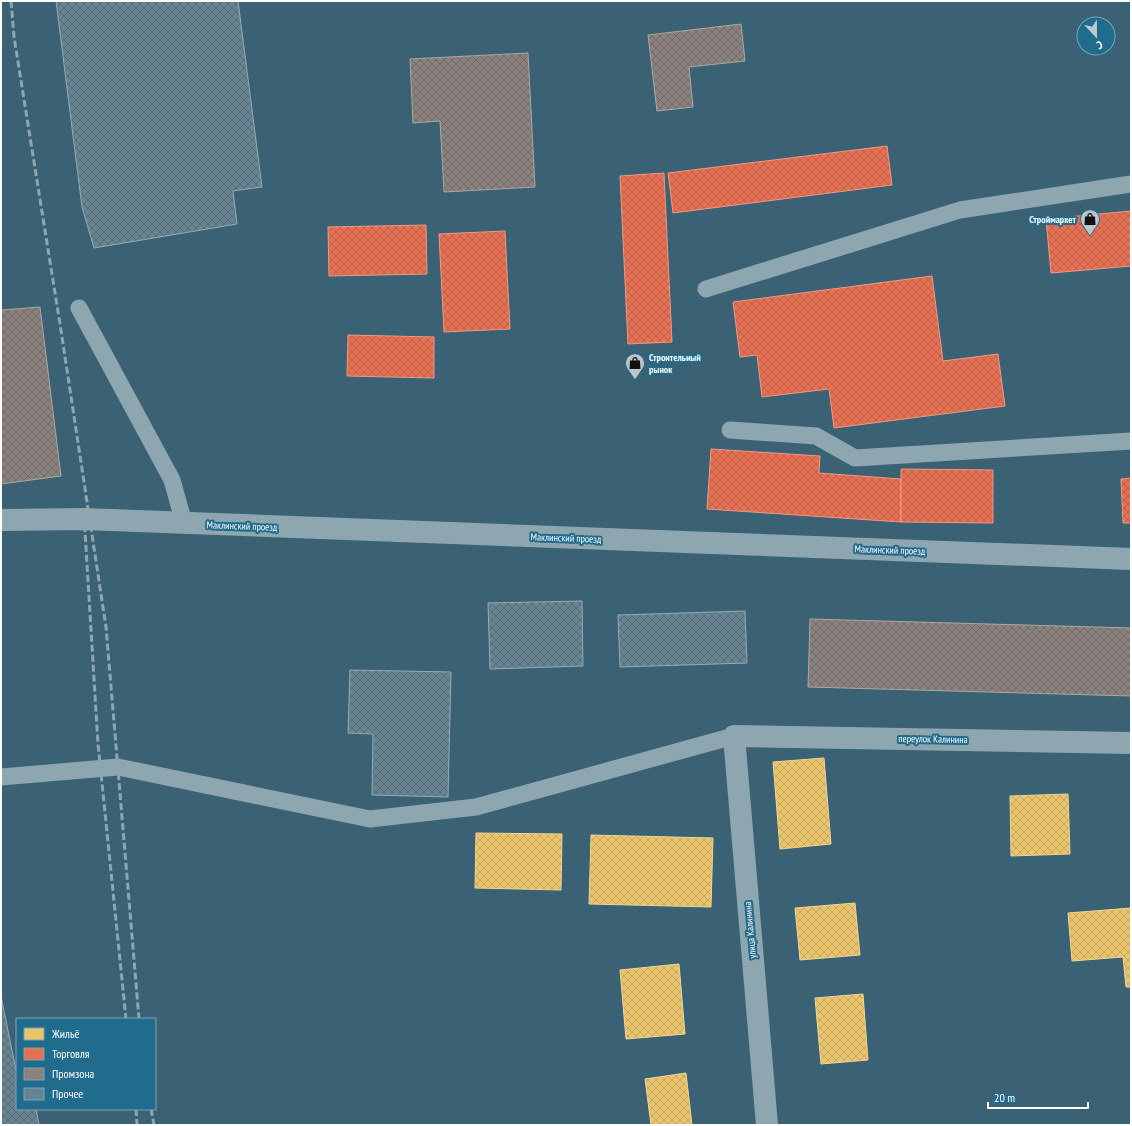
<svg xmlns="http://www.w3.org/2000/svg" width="1132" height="1126" font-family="'PT Sans Narrow',sans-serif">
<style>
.homes{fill:url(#homes-cross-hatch);stroke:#f0d697}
.shops{fill:url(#shops-cross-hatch);stroke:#ee9a85}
.industry{fill:url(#industry-cross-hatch);stroke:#ada7a3}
.building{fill:url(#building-cross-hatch);stroke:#95acb6}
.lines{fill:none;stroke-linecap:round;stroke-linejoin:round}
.lane{stroke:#8ea6b0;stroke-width:17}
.street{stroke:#8ea6b0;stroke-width:22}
.rail{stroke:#8ea6b0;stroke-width:3;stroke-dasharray:7 3;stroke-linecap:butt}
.labels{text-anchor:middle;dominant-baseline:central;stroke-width:4;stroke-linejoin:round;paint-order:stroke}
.poi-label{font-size:10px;font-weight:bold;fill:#fff;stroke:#216b8c;text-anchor:end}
.street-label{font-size:10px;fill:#fff;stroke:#216b8c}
</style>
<defs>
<pattern id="homes-cross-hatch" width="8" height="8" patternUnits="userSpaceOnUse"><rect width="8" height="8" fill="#e9c46a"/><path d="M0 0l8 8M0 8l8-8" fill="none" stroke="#c2a662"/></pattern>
<pattern id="shops-cross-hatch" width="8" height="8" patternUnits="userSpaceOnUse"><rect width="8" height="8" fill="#e76f51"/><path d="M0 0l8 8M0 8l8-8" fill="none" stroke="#b86450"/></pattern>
<pattern id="industry-cross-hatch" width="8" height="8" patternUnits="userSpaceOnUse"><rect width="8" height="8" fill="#8a817c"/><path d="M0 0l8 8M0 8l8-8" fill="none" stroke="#716c69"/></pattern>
<pattern id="building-cross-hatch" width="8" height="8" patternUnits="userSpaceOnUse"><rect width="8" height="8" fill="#668491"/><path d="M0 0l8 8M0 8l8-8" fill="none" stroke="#5a6b72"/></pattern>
</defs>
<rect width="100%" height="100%" fill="#3a6274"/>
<g class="homes">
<path d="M824,758L831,844L780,849L773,762Z"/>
<path d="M1068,794L1070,854L1011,856L1010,796Z"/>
<path d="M476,833L562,834L561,890L475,888Z"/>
<path d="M591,835L713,838L711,907L589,904Z"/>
<path d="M855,903L860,955L800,960L795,908Z"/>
<path d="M1131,908V987H1126L1123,957L1072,961L1068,913Z"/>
<path d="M679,964L685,1034L626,1039L620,970Z"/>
<path d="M863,994L868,1060L821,1064L815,998Z"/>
<path d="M686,1073L692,1125H651L645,1079Z"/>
</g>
<g class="shops">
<path d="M887,146L892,185L673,213L668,173Z"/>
<path d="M664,173L672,342L628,344L620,176Z"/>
<path d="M1131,211V266L1051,273L1046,219Z"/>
<path d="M426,225L427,274L329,276L328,227Z"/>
<path d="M505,231L510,329L444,332L439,234Z"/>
<path d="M932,276L943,361L998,354L1005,406L834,428L829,389L762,397L757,355L740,357L733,302Z"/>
<path d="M348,335L434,337V378L347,376Z"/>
<path d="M711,449L820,456L819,473L901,479V522L707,509Z"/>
<path d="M901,469L993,470V523L901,522Z"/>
<path d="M1131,478V523H1123L1121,479Z"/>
</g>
<g class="industry">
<path d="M741,24L745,61L689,67L693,107L657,111L648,35Z"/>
<path d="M528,53L535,187L444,192L440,121L413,123L410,59Z"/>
<path d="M40,307L61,476L1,484V310Z"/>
<path d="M810,619L1131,628V696L808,687Z"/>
</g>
<g class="building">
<path d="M56,1H238L262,187L233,191L237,224L94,248L82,207Z"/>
<path d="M582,601L583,666L490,669L488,603Z"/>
<path d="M745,611L747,663L620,667L618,615Z"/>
<path d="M350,670L451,672L448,797L372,795L373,734L348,733Z"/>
<path d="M1,996L16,1070H17V1109H36L39,1125H1Z"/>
</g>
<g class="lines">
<g class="lane">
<path d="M706,289L960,210L1131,184"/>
<path d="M79,308L172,480L184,523"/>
<path d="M730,430L816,436L855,458L1131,441"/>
<path d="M1,777L118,767L370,819L476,807L734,736"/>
</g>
<g class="street">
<path d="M1,520L84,519L1131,559"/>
<path d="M767,1125L734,736L1131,743"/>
</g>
<g class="rail">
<path d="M11,1L14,37L60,324L106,627L139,1019"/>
<path d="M84,515L98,744L126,1019"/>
<path d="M136,1109L137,1125"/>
<path d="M151,1109L154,1125"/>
</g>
</g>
<defs>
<g id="shop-pin" transform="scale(1)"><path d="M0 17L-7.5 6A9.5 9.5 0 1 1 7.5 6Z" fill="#bac8ce" stroke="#216b8c"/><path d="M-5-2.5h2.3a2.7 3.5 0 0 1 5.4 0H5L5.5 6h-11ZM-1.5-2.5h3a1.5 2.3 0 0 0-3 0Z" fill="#111"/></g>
</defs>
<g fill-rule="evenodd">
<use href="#shop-pin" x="1090" y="219"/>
<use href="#shop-pin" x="635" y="363"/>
</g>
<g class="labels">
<g class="poi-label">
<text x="1076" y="219">Строймаркет</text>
<text x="649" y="357" text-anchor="start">Строительный<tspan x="649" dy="12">рынок</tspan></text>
</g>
<g class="street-label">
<text transform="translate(242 526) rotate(2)">Маклинский проезд</text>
<text transform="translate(566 538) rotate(2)">Маклинский проезд</text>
<text transform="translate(890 550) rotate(2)">Маклинский проезд</text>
<text transform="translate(933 739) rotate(1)">переулок Калинина</text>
<text transform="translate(750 930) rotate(-95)">улица Калинина</text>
</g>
</g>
<rect width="1132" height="1126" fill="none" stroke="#ffffff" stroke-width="4"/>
<rect x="16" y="1018" width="140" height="92" fill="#216b8c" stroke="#7aa6ba"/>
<rect x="24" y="1028" width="20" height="12" fill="#e9c46a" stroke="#7aa6ba"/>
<text x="52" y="1038" font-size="12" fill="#ffffff">Жильё</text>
<rect x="24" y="1048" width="20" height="12" fill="#e76f51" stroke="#7aa6ba"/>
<text x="52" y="1058" font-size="12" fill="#ffffff">Торговля</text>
<rect x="24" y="1068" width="20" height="12" fill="#8a817c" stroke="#7aa6ba"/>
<text x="52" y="1078" font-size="12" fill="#ffffff">Промзона</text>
<rect x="24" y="1088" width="20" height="12" fill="#668491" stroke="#7aa6ba"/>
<text x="52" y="1098" font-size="12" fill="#ffffff">Прочее</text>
<g transform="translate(1096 36) rotate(158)"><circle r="19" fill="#216b8c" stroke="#7aa6ba"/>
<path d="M0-3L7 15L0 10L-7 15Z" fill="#bac8ce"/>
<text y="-6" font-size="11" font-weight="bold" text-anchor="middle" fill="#ffffff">С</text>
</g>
<path d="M988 1102v6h100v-6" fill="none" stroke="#ffffff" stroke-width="2"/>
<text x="994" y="1102" font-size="12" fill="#ffffff" stroke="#216b8c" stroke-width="3" paint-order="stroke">20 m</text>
</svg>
